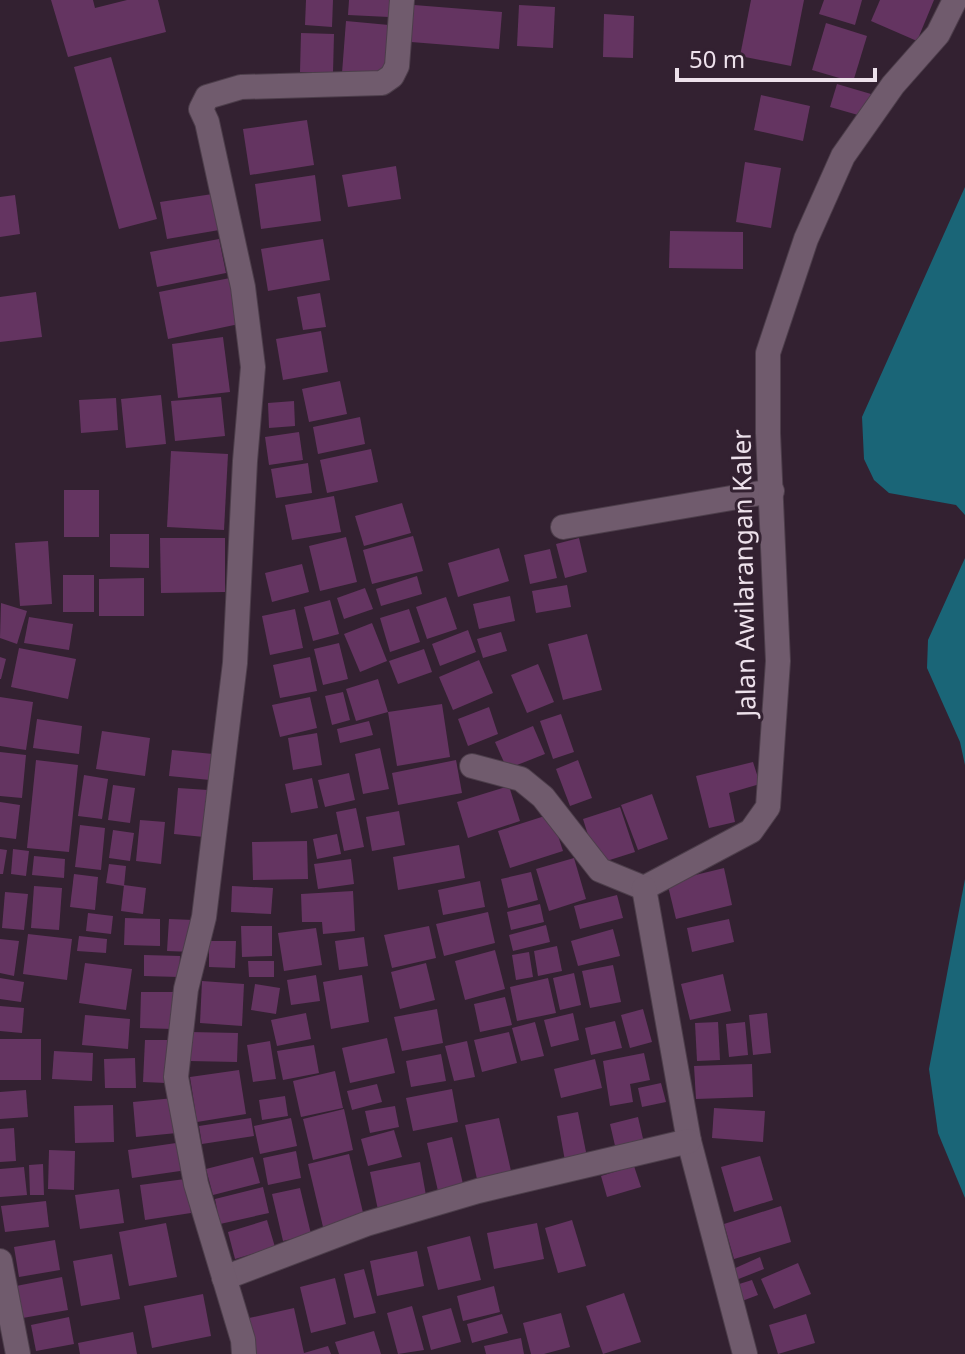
<svg xmlns="http://www.w3.org/2000/svg" width="965" height="1354" font-family="'Noto Sans',sans-serif">
<style>
.water{fill:#1a6577}
.building{fill:#643461}
.lines{fill:none;stroke-linecap:round;stroke-linejoin:round}
.minor-casing{stroke:#4d3e4b;stroke-width:26}
.minor{stroke:#705b6d;stroke-width:24}
.labels{text-anchor:middle;dominant-baseline:central;stroke-width:6;stroke-linejoin:round;paint-order:stroke}
.street-label{font-size:26px;fill:#ede1eb;stroke:#332131}
</style>
<rect width="100%" height="100%" fill="#332131"/>
<g class="water">
<path d="M965,187V515L956,505L889,493L874,480L864,459L862,417Z"/>
<path d="M965,558V765L960,742L927,668L928,640Z"/>
<path d="M965,879V1198L938,1133L929,1069Z"/>
</g>
<g class="building">
<path d="M51,0H93L95,8L127,0H158L166,32L68,57Z"/>
<path d="M306,0H333L332,27L305,25Z"/>
<path d="M349,0H390L389,17L348,15Z"/>
<path d="M751,0H804L791,66L740,56Z"/>
<path d="M824,0H862L855,25L819,14Z"/>
<path d="M880,0H934L917,41L871,21Z"/>
<path d="M414,5L502,12L499,49L411,42Z"/>
<path d="M519,5L555,7L553,48L517,46Z"/>
<path d="M604,14L634,16L633,58L603,57Z"/>
<path d="M346,21L389,25L385,77L342,73Z"/>
<path d="M826,23L867,36L853,82L812,70Z"/>
<path d="M301,33L334,34L333,73L300,72Z"/>
<path d="M111,57L157,219L119,229L74,67Z"/>
<path d="M837,84L871,94L865,117L830,107Z"/>
<path d="M761,95L810,106L803,141L754,130Z"/>
<path d="M307,120L314,165L250,175L243,129Z"/>
<path d="M745,162L781,168L771,228L736,222Z"/>
<path d="M396,166L401,199L348,207L342,175Z"/>
<path d="M315,175L321,221L261,229L255,184Z"/>
<path d="M219,193L225,229L167,239L160,202Z"/>
<path d="M15,195L20,234L0,237V197Z"/>
<path d="M670,231L743,232V269L669,268Z"/>
<path d="M219,239L226,273L157,287L150,252Z"/>
<path d="M323,239L330,280L268,291L261,249Z"/>
<path d="M230,278L239,324L168,339L159,292Z"/>
<path d="M36,292L42,337L0,342V297Z"/>
<path d="M320,293L326,327L303,330L297,297Z"/>
<path d="M321,331L328,372L283,380L276,339Z"/>
<path d="M223,337L230,392L178,398L172,344Z"/>
<path d="M340,381L347,414L309,422L302,389Z"/>
<path d="M161,395L166,444L126,448L121,399Z"/>
<path d="M221,397L225,436L175,441L171,401Z"/>
<path d="M116,398L118,430L81,433L79,400Z"/>
<path d="M294,401L295,426L269,428L268,403Z"/>
<path d="M360,417L365,444L318,454L313,427Z"/>
<path d="M299,432L303,460L269,465L265,437Z"/>
<path d="M371,449L378,482L327,493L320,460Z"/>
<path d="M171,451L228,454L224,530L167,527Z"/>
<path d="M308,463L312,493L276,498L271,469Z"/>
<rect x="64" y="490" width="35" height="47"/>
<path d="M334,496L341,532L292,540L285,505Z"/>
<path d="M402,503L411,533L364,546L355,516Z"/>
<path d="M110,534H149V568L110,567Z"/>
<path d="M413,536L423,571L372,584L363,550Z"/>
<path d="M346,537L357,582L320,591L309,546Z"/>
<path d="M160,538H225V592L161,593Z"/>
<path d="M579,538L587,572L565,578L556,544Z"/>
<path d="M48,541L52,604L20,606L15,543Z"/>
<path d="M499,548L509,581L458,597L448,563Z"/>
<path d="M550,549L557,578L530,584L524,555Z"/>
<path d="M302,564L309,592L272,602L265,573Z"/>
<rect x="63" y="575" width="31" height="37"/>
<path d="M417,576L422,594L381,606L376,589Z"/>
<path d="M144,578V616H99V579Z"/>
<path d="M567,585L571,607L536,613L532,591Z"/>
<path d="M365,588L373,609L344,619L337,598Z"/>
<path d="M510,596L515,621L479,629L473,604Z"/>
<path d="M446,597L457,629L427,639L416,607Z"/>
<path d="M330,600L339,634L313,641L304,607Z"/>
<path d="M1,603L27,611L17,644L0,638Z"/>
<path d="M295,609L303,648L270,655L262,616Z"/>
<path d="M409,609L420,642L390,652L380,618Z"/>
<path d="M29,617L73,624L69,650L24,643Z"/>
<path d="M372,623L387,661L360,672L344,634Z"/>
<path d="M468,630L476,652L440,666L432,644Z"/>
<path d="M501,632L507,651L483,658L477,639Z"/>
<path d="M587,634L602,690L563,700L548,644Z"/>
<path d="M339,643L348,679L323,685L314,649Z"/>
<path d="M19,648L76,659L68,699L11,687Z"/>
<path d="M424,649L432,672L398,684L389,661Z"/>
<path d="M0,657L6,659L1,679H0Z"/>
<path d="M310,657L317,691L280,698L273,665Z"/>
<path d="M479,660L493,693L453,710L439,677Z"/>
<path d="M538,664L554,702L527,713L511,675Z"/>
<path d="M378,679L388,712L356,721L346,689Z"/>
<path d="M343,692L350,720L332,725L325,696Z"/>
<path d="M0,697L33,702L26,750L0,746Z"/>
<path d="M310,697L317,728L280,737L272,705Z"/>
<path d="M442,704L450,757L397,766L388,712Z"/>
<path d="M489,707L498,734L468,746L458,719Z"/>
<path d="M561,714L574,752L553,759L540,721Z"/>
<path d="M37,719L82,726L79,754L33,748Z"/>
<path d="M369,721L373,735L340,743L337,729Z"/>
<path d="M533,726L545,754L507,769L495,742Z"/>
<path d="M102,731L150,738L145,776L96,769Z"/>
<path d="M317,733L322,765L293,770L288,738Z"/>
<path d="M380,748L389,789L363,794L355,754Z"/>
<path d="M172,750L213,754L210,780L169,776Z"/>
<path d="M0,752L26,755L22,798L0,796Z"/>
<path d="M36,760L78,765L69,852L27,848Z"/>
<path d="M456,760L462,793L398,805L392,773Z"/>
<path d="M578,760L592,798L570,806L556,769Z"/>
<path d="M753,762L760,784L729,793L735,822L709,828L696,776Z"/>
<path d="M349,773L355,800L325,807L318,780Z"/>
<path d="M84,775L108,779L102,819L78,816Z"/>
<path d="M312,778L318,808L291,813L285,784Z"/>
<path d="M113,785L135,788L130,823L108,820Z"/>
<path d="M509,786L520,821L468,838L457,802Z"/>
<path d="M178,788L208,790L204,837L174,834Z"/>
<path d="M652,794L668,839L638,850L621,805Z"/>
<path d="M0,802L20,805L16,839L0,837Z"/>
<path d="M620,807L635,852L597,864L583,819Z"/>
<path d="M356,808L364,847L344,851L336,812Z"/>
<path d="M399,811L405,845L372,851L366,817Z"/>
<path d="M551,814L563,851L510,868L498,831Z"/>
<path d="M140,820L165,822L161,864L136,861Z"/>
<path d="M80,825L105,828L101,870L75,867Z"/>
<path d="M113,830L134,833L130,861L109,858Z"/>
<path d="M337,834L341,854L317,859L313,839Z"/>
<path d="M307,841L308,879L253,880L252,842Z"/>
<path d="M459,845L465,878L398,890L393,857Z"/>
<path d="M0,849L7,850L3,874H0Z"/>
<path d="M13,849L29,851L26,876L11,874Z"/>
<path d="M34,856L65,859L64,878L32,875Z"/>
<path d="M574,858L586,899L549,911L536,869Z"/>
<path d="M351,859L354,884L318,889L314,864Z"/>
<path d="M109,864L126,866L124,886L106,883Z"/>
<path d="M724,868L732,905L676,919L667,882Z"/>
<path d="M531,872L538,900L508,908L501,879Z"/>
<path d="M74,874L98,877L95,910L70,907Z"/>
<path d="M480,881L485,907L443,915L438,890Z"/>
<path d="M124,885L146,888L143,914L121,911Z"/>
<path d="M34,886L62,888L59,930L31,928Z"/>
<path d="M232,886L273,888L271,914L231,912Z"/>
<path d="M353,891L355,931L323,934L322,922H302L301,894Z"/>
<path d="M5,892L28,894L24,930L2,928Z"/>
<path d="M617,895L623,918L580,929L574,906Z"/>
<path d="M540,904L544,922L511,930L507,912Z"/>
<path d="M488,912L495,943L444,956L436,924Z"/>
<path d="M88,913L113,916L111,934L86,931Z"/>
<path d="M125,918L160,919V946L124,945Z"/>
<path d="M169,919L194,920L193,952L167,951Z"/>
<path d="M729,919L734,942L692,952L687,928Z"/>
<path d="M546,925L550,942L513,951L509,935Z"/>
<path d="M241,926H272V956L242,957Z"/>
<path d="M429,926L436,958L392,968L384,935Z"/>
<path d="M316,928L322,965L284,971L278,933Z"/>
<path d="M613,929L620,956L578,966L571,941Z"/>
<path d="M28,934L72,939L67,980L23,974Z"/>
<path d="M79,936L107,939L106,953L77,951Z"/>
<path d="M364,937L368,966L339,970L335,941Z"/>
<path d="M0,939L19,941L14,976L0,973Z"/>
<path d="M209,941H236L235,968L209,967Z"/>
<path d="M557,946L562,971L538,976L534,951Z"/>
<path d="M495,950L505,989L465,1000L455,961Z"/>
<path d="M529,952L533,977L516,980L512,955Z"/>
<path d="M144,955L180,956L179,977L144,976Z"/>
<path d="M248,961H274V977H249Z"/>
<path d="M85,963L132,969L126,1010L79,1003Z"/>
<path d="M426,963L435,1000L400,1009L391,972Z"/>
<path d="M613,965L621,1002L590,1008L582,971Z"/>
<path d="M574,973L581,1005L560,1010L553,978Z"/>
<path d="M723,974L731,1011L690,1020L681,984Z"/>
<path d="M316,975L320,1001L291,1005L287,980Z"/>
<path d="M362,975L369,1022L331,1029L323,982Z"/>
<path d="M0,978L24,982L21,1002L0,999Z"/>
<path d="M548,978L556,1013L517,1021L510,987Z"/>
<path d="M202,981L244,984L242,1026L200,1023Z"/>
<path d="M255,984L280,988L276,1014L251,1010Z"/>
<path d="M141,992H173L172,1029L140,1028Z"/>
<path d="M505,997L512,1025L480,1032L474,1004Z"/>
<path d="M0,1006L24,1008L22,1033L0,1031Z"/>
<path d="M437,1009L443,1043L402,1051L394,1017Z"/>
<path d="M643,1009L652,1042L630,1048L621,1015Z"/>
<path d="M306,1013L311,1039L277,1046L271,1020Z"/>
<path d="M573,1013L579,1040L551,1047L544,1020Z"/>
<path d="M767,1013L771,1053L753,1055L749,1015Z"/>
<path d="M85,1015L130,1019L128,1049L82,1045Z"/>
<path d="M615,1021L622,1048L591,1055L585,1028Z"/>
<path d="M535,1022L544,1056L521,1061L512,1028Z"/>
<path d="M718,1022L720,1060L697,1061L695,1023Z"/>
<path d="M745,1022L748,1055L729,1057L726,1024Z"/>
<path d="M190,1032L238,1033L237,1062L189,1061Z"/>
<path d="M509,1032L517,1063L482,1072L474,1040Z"/>
<path d="M387,1038L395,1073L350,1083L342,1048Z"/>
<rect x="0" y="1039" width="41" height="41"/>
<path d="M145,1040H168L166,1083L143,1082Z"/>
<path d="M270,1041L276,1079L253,1082L247,1045Z"/>
<path d="M467,1041L475,1077L454,1081L445,1046Z"/>
<path d="M314,1045L319,1073L283,1080L277,1051Z"/>
<path d="M54,1051L93,1053L92,1081L52,1079Z"/>
<path d="M644,1053L650,1080L630,1084L633,1102L610,1106L603,1061Z"/>
<path d="M441,1054L446,1081L411,1087L406,1061Z"/>
<path d="M135,1058L136,1088H105L104,1059Z"/>
<path d="M595,1059L602,1088L561,1098L554,1069Z"/>
<path d="M752,1064L753,1097L696,1099L694,1066Z"/>
<path d="M239,1070L246,1114L197,1122L190,1077Z"/>
<path d="M335,1071L343,1108L301,1117L293,1081Z"/>
<path d="M661,1083L666,1102L642,1107L638,1088Z"/>
<path d="M377,1084L382,1102L352,1110L347,1091Z"/>
<path d="M452,1089L458,1122L413,1131L406,1098Z"/>
<path d="M26,1090L28,1117L0,1119V1092Z"/>
<path d="M285,1096L288,1116L262,1120L259,1100Z"/>
<path d="M174,1098L177,1133L136,1137L133,1102Z"/>
<path d="M113,1105L114,1142L75,1143L74,1106Z"/>
<path d="M395,1106L399,1127L370,1133L365,1111Z"/>
<path d="M714,1108L765,1111L763,1142L712,1138Z"/>
<path d="M344,1109L353,1150L313,1160L303,1119Z"/>
<path d="M578,1112L587,1157L565,1161L557,1116Z"/>
<path d="M638,1117L644,1143L616,1150L610,1124Z"/>
<path d="M251,1118L254,1136L202,1144L199,1126Z"/>
<path d="M291,1118L297,1146L260,1154L254,1126Z"/>
<path d="M499,1118L511,1171L477,1179L465,1125Z"/>
<path d="M14,1128L16,1161L0,1162V1129Z"/>
<path d="M394,1130L402,1157L368,1166L361,1139Z"/>
<path d="M452,1137L463,1184L438,1191L427,1143Z"/>
<path d="M183,1142L187,1170L132,1178L128,1150Z"/>
<path d="M49,1150L75,1151L74,1190L48,1189Z"/>
<path d="M296,1151L301,1178L268,1185L263,1158Z"/>
<path d="M349,1154L365,1221L324,1231L308,1164Z"/>
<path d="M760,1156L773,1200L734,1212L721,1167Z"/>
<path d="M253,1157L260,1183L213,1195L206,1169Z"/>
<path d="M420,1162L427,1201L378,1210L370,1172Z"/>
<path d="M43,1164L44,1195H30L29,1165Z"/>
<path d="M634,1166L641,1187L607,1197L601,1176Z"/>
<path d="M24,1167L27,1195L0,1197V1169Z"/>
<path d="M185,1179L191,1213L145,1220L140,1185Z"/>
<path d="M263,1187L269,1213L220,1224L215,1199Z"/>
<path d="M300,1188L311,1234L283,1241L272,1194Z"/>
<path d="M119,1189L124,1223L80,1229L75,1195Z"/>
<path d="M46,1201L49,1227L5,1232L1,1206Z"/>
<path d="M781,1206L791,1242L734,1259L724,1224Z"/>
<path d="M267,1220L275,1247L235,1259L228,1232Z"/>
<path d="M572,1220L586,1266L558,1273L545,1228Z"/>
<path d="M166,1223L177,1277L129,1286L119,1232Z"/>
<path d="M537,1223L544,1259L494,1269L487,1233Z"/>
<path d="M470,1236L481,1280L438,1290L427,1247Z"/>
<path d="M55,1240L60,1270L19,1277L14,1247Z"/>
<path d="M417,1251L424,1286L377,1296L370,1261Z"/>
<path d="M112,1254L120,1299L81,1306L73,1261Z"/>
<path d="M760,1257L764,1269L736,1280L731,1270Z"/>
<path d="M798,1263L811,1294L774,1309L761,1279Z"/>
<path d="M364,1269L376,1313L354,1318L344,1274Z"/>
<path d="M62,1277L68,1310L17,1319L11,1287Z"/>
<path d="M335,1278L346,1324L311,1333L300,1287Z"/>
<path d="M752,1280L758,1295L742,1301L736,1285Z"/>
<path d="M494,1286L500,1312L463,1321L457,1296Z"/>
<path d="M624,1293L641,1342L603,1354L586,1306Z"/>
<path d="M203,1294L211,1336L152,1348L144,1306Z"/>
<path d="M412,1306L424,1350L398,1354L387,1313Z"/>
<path d="M294,1308L304,1353L328,1346L331,1354H257L249,1318Z"/>
<path d="M451,1308L461,1342L431,1350L422,1316Z"/>
<path d="M561,1313L570,1347L544,1354H531L523,1323Z"/>
<path d="M502,1314L508,1333L472,1343L467,1324Z"/>
<path d="M806,1314L815,1343L778,1354L769,1325Z"/>
<path d="M69,1317L74,1344L36,1351L31,1325Z"/>
<path d="M374,1331L381,1354H339L335,1342Z"/>
<path d="M133,1332L137,1354H80L78,1343Z"/>
<path d="M521,1338L524,1354H486L484,1346Z"/>
</g>
<g class="lines">
<g class="minor-casing">
<g id="minor">
<path d="M563,527L772,491"/>
<path d="M472,766L521,779L543,797L600,870L644,888"/>
<path d="M644,888L751,831L768,807L778,661L768,433V353L806,239L843,156L893,85L938,34L955,0"/>
<path d="M644,888L689,1141L745,1354"/>
<path d="M0,1261L18,1354"/>
<path d="M224,1278L366,1224L478,1191L689,1141"/>
<path d="M244,1354L243,1340L196,1184L176,1077L186,989L204,917L235,663L245,461L253,367L243,287L207,122L201,109L207,97L241,87L382,83L392,76L397,66L402,0"/>
</g>
</g>
<use href="#minor" class="minor"/>
</g>
<g class="labels">
<g class="street-label">
<text transform="translate(743 573) rotate(-91)">Jalan Awilarangan Kaler</text>
</g>
</g>
<path d="M677 68v12h198v-12" fill="none" stroke="#ede1eb" stroke-width="4"/>
<text x="689" y="68" font-size="24" fill="#ede1eb" stroke="#332131" stroke-width="6" paint-order="stroke">50 m</text>
</svg>
